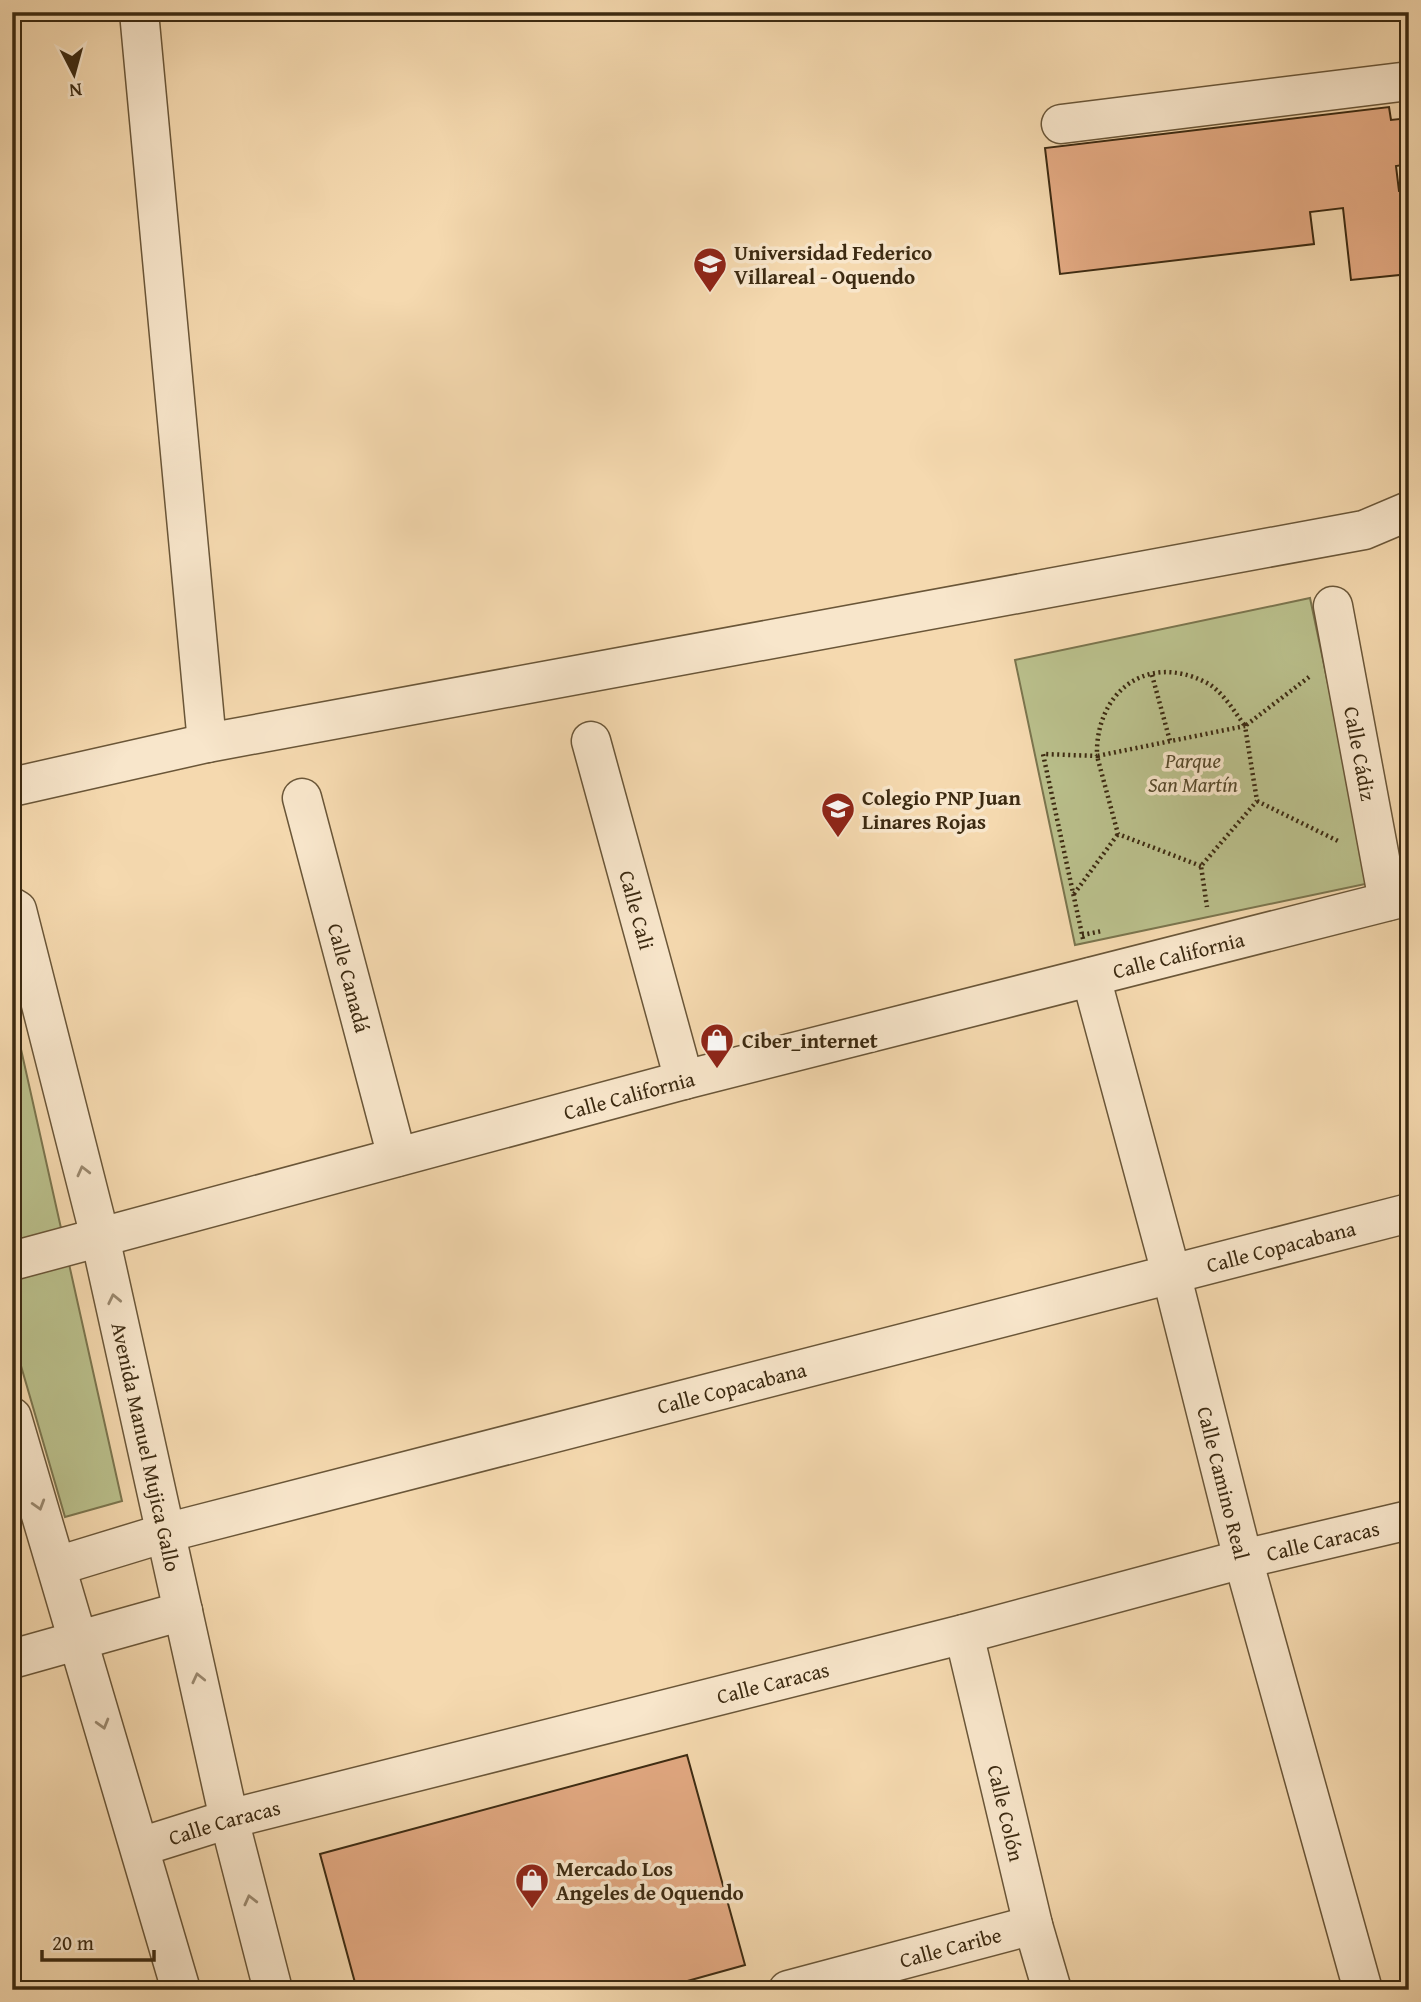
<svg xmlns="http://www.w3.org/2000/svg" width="1421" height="2002" font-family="'Gentium Book Plus',serif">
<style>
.green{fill:#bac08c;stroke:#7b754e;stroke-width:2}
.building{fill:#e4aa83;stroke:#3c2a11;stroke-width:2}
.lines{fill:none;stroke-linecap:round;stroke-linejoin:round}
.minor-casing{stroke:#6a5638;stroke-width:41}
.path{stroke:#3c2a11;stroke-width:4.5;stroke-dasharray:2 3.5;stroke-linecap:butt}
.minor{stroke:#f8e6cb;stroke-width:38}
.oneway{stroke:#9a886e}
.labels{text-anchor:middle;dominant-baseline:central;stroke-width:7;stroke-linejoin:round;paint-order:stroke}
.poi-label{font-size:21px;font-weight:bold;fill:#3c2a11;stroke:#f8e6cb;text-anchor:start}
.street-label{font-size:21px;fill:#3c2a11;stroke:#f8e6cb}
.park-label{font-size:21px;font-style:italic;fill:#55482a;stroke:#f8e6cb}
</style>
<rect width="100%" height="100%" fill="#f5d9af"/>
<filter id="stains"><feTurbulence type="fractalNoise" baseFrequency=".00286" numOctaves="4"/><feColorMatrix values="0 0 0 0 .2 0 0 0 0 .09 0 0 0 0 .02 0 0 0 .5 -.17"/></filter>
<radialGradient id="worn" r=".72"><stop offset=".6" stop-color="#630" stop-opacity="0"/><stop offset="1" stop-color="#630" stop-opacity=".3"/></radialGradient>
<g class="green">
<path d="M1310,598L1370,883L1075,945L1015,660Z"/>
<path d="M12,1009L122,1501L65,1517L12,1335Z"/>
</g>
<g class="building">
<path d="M1389,107L1391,120L1409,118V164L1396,166L1399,191L1409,190V274L1351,280L1343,208L1310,212L1314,244L1060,274L1045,148Z"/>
<path d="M687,1755L745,1965L655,1990H357L320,1854Z"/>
</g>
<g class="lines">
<g class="minor-casing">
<g id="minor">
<path d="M139,12L207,743"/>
<path d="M1061,124L1409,81"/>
<path id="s1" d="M1333,606L1388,901"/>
<path id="s2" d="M591,741L684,1080"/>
<path d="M12,787L207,743L1364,530L1409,511"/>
<path id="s3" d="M302,798L397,1157"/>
<path id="s4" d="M12,907L17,910L100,1237L229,1819L273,1990"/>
<path id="s5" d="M1091,977L1171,1273L1243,1559L1363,1990"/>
<path id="s6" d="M12,1261L684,1080L1409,896"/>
<path d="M12,1417L181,1990"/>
<path id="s7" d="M57,1566L165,1533L1409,1213"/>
<path id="s8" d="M964,1634L1033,1925L1052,1990"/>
<path d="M12,1659L183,1611"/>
<path id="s9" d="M140,1847L229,1819L964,1634L1243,1559L1409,1520"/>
<path id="s10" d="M788,1990L1033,1925"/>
</g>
</g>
<g class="path">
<path d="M1152,675L1170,741"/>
<path d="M1257,801L1338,841"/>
<path d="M1201,866L1118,834L1097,756L1245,726L1257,801L1201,866L1207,907"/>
<path d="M1074,894L1118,834"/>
<path d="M1082,935L1102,931"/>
<path d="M1083,939L1043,754L1097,756C1095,694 1145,652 1205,682C1222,690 1234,711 1245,726L1309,677"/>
</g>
<use href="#minor" class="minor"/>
</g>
<defs><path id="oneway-chevron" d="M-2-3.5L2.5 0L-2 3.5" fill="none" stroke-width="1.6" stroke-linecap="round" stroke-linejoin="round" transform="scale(1.75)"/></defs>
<g class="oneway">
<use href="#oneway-chevron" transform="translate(83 1171) rotate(-104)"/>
<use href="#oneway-chevron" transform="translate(114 1299) rotate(-102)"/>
<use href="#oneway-chevron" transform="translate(39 1505) rotate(73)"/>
<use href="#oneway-chevron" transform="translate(198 1678) rotate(-103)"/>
<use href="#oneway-chevron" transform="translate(103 1724) rotate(74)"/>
<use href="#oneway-chevron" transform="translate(250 1900) rotate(-104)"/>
</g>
<defs>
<g id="university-pin" transform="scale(1.75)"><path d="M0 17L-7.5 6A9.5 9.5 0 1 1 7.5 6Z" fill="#8f2418" stroke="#f8e6cb"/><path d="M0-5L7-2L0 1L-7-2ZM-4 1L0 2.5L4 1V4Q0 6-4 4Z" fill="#fff"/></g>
<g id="school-pin" transform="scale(1.75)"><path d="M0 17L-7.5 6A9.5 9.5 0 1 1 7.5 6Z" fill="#8f2418" stroke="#f8e6cb"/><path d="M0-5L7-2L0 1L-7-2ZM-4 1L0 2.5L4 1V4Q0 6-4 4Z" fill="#fff"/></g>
<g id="shop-pin" transform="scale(1.75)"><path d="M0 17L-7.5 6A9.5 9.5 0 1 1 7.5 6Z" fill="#8f2418" stroke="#f8e6cb"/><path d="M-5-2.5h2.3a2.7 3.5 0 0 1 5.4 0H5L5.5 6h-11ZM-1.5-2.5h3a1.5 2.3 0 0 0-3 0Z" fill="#fff"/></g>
</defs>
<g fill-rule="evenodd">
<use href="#university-pin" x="710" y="264"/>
<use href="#school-pin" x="838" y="809"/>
<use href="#shop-pin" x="717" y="1040"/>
<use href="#shop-pin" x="532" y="1880"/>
</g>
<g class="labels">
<g class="poi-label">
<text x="734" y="252">Universidad Federico<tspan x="734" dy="24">Villareal - Oquendo</tspan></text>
<text x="862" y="797">Colegio PNP Juan<tspan x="862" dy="24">Linares Rojas</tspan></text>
<text x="742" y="1040">Ciber_internet</text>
<text x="556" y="1868">Mercado Los<tspan x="556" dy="24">Angeles de Oquendo</tspan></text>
</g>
<g class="street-label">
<text stroke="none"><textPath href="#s1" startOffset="150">Calle Cádiz</textPath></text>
<text stroke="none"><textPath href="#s2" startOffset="175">Calle Cali</textPath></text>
<text stroke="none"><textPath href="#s6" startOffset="1206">Calle California</textPath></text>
<text stroke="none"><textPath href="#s3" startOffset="186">Calle Canadá</textPath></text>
<text stroke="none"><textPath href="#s6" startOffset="639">Calle California</textPath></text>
<text stroke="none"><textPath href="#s7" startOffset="1265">Calle Copacabana</textPath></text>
<text stroke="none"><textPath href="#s7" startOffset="698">Calle Copacabana</textPath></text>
<text stroke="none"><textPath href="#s4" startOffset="558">Avenida Manuel Mujica Gallo</textPath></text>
<text stroke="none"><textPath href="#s5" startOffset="523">Calle Camino Real</textPath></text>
<text stroke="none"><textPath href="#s9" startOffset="1222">Calle Caracas</textPath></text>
<text stroke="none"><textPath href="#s9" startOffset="654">Calle Caracas</textPath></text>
<text stroke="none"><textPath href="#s8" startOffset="184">Calle Colón</textPath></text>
<text stroke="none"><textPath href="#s9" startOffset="88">Calle Caracas</textPath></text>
<text stroke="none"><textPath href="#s10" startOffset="168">Calle Caribe</textPath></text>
</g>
<g class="park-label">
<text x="1193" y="760">Parque<tspan x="1193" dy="24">San Martín</tspan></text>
</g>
</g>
<rect width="1421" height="2002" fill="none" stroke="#f5d9af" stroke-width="42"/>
<rect x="14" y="14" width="1393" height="1974" fill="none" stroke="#3c2a11" stroke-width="3.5"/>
<rect x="21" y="21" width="1379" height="1960" fill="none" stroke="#3c2a11" stroke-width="2"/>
<g transform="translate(74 74) rotate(174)" stroke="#f8e6cb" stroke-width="5" paint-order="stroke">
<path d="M0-5L12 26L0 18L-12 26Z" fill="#3c2a11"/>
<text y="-10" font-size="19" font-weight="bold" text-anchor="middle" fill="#3c2a11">N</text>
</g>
<path d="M42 1950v10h112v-10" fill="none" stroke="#3c2a11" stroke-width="3.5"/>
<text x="52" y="1950" font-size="21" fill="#3c2a11" stroke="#f8e6cb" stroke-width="5" paint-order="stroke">20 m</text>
<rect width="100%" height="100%" filter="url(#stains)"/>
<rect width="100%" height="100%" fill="url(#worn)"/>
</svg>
